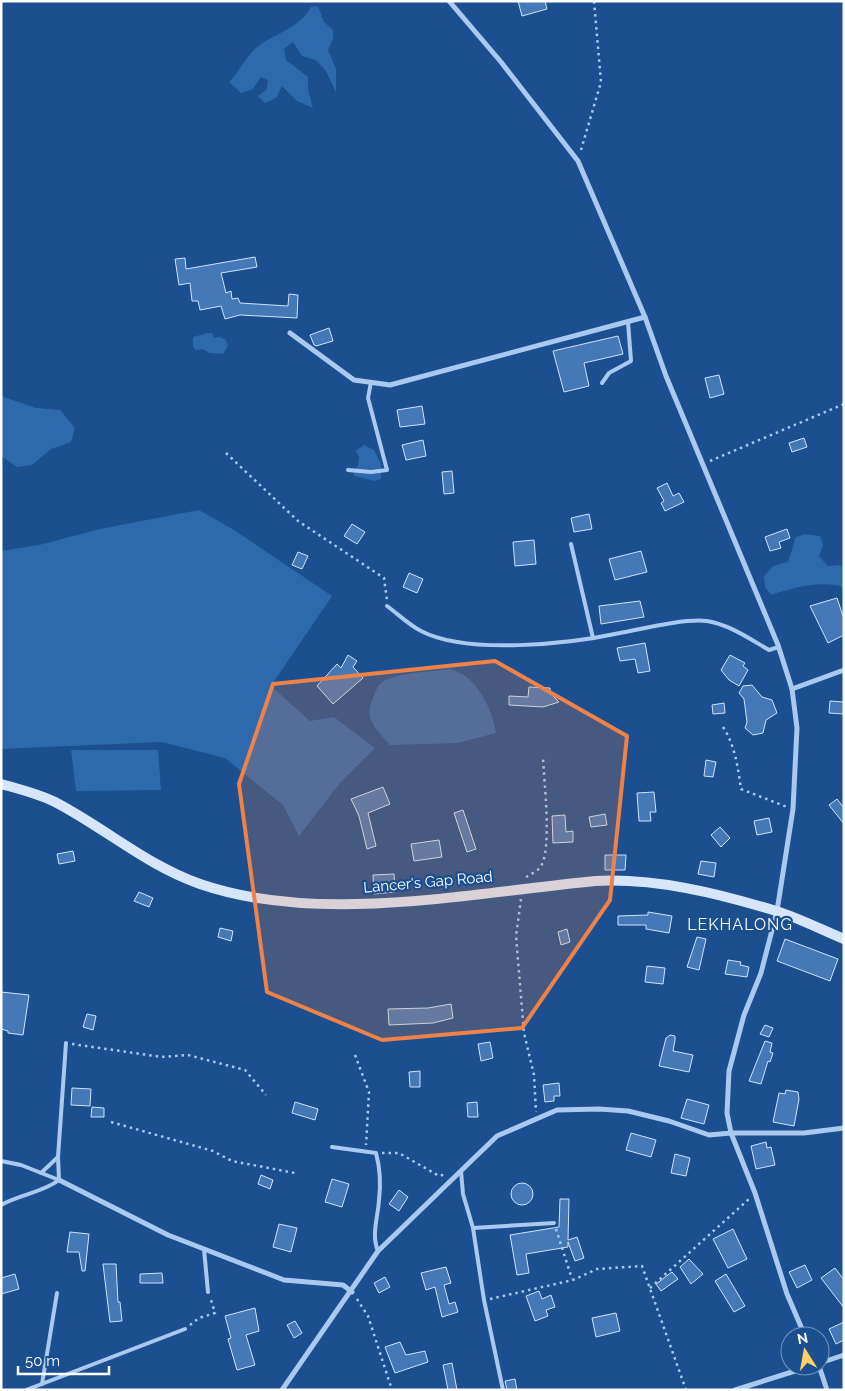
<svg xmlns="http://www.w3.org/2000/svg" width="845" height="1391" font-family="Raleway,sans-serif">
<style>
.green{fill:#2e69ad}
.building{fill:#4478b7;stroke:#cfe3fa}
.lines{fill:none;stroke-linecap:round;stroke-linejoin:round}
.path{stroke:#a9c9ee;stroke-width:2.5;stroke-dasharray:2.5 4;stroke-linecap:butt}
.service{stroke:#a9c9ee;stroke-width:4}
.minor{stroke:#a9c9ee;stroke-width:5}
.secondary{stroke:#d6e6fa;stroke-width:10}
.marked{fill:#ee8249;fill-opacity:0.2;stroke:#ee8249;stroke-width:4;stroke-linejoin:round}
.labels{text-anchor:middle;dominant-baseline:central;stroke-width:4.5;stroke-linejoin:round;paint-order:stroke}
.street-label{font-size:15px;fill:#fff;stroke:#1b4f8f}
.neighbourhood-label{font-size:16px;letter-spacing:1px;fill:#fff;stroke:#1b4f8f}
</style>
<rect width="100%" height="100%" fill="#1b4f8f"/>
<g class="green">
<path d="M318,6L324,22L333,30V39L328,50L336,69V92L326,71L316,60L302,56L293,42L284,49L286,60L308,77V90L313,108L297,101L282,86L276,98L265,103L258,96L267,89L268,80L261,77L253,89L241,93L229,82C239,72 245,58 256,48C274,33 299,29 311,7Z"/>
<path d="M208,333H212L214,338L220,337L226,340L228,346L223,354L209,353L203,349L196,350L193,347V337Z"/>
<path d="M1,396L36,408L60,410L75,428L71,442L51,449L32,465L17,467L1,456Z"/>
<path d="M364,445L374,450L381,464V479L375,481L355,476L352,470L358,467L359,456L355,451Z"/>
<path d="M199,510L234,530L332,596L271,686L310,721L334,717L375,748L340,783L299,836L283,805L225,758L162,742L1,749V551L39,545L100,529Z"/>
<path d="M805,534L820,536L823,545L819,556L828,566L840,565L844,568V587C820,580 794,587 771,595L765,587L764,576L773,566L788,562L796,537Z"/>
<path d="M449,669C476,674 492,708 496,733L458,743L390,745C376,729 363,719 373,698C375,693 377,687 380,684C392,672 432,672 449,669Z"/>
<path d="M71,750H158L161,790L76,791Z"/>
</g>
<g class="building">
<path d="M518,1H545L547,9L522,16Z"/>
<path d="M255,257L257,267L221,273L226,293L231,291L232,299L238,298L240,303L288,306L289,294L298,295L297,318L240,315L225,319L221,306L200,310L198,301H192L190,283L179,285L175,259L185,258L186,269Z"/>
<path d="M329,328L333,341L316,346L314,345L310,335Z"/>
<path d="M618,336L623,354L584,363L589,386L564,392L553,351Z"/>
<path d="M719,375L724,394L710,398L705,378Z"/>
<path d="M422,406L425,424L400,427L397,410Z"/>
<path d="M804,438L807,447L792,452L789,443Z"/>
<path d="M423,440L426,456L406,460L402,445Z"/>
<path d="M452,471L454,493L444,494L442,472Z"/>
<path d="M667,483L673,496L679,493L684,502L665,511L661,503L664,501L657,488Z"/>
<path d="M589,514L592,529L574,532L571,518Z"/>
<path d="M352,524L365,532L357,544L344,536Z"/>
<path d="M787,529L790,538L779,542L781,548L770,551L765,537Z"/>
<path d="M534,540L536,564L515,566L513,542Z"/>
<path d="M641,551L647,572L615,580L609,559Z"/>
<path d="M298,552L308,556L302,569L292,565Z"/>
<path d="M409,573L423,579L417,593L403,587Z"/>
<path d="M837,598L844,619V635L828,643L810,606Z"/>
<path d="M640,601L644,617L601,624L599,606Z"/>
<path d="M645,643L650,671L638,673L635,659L620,661L617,648Z"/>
<path d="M348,655L357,661L353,667L363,678L333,704L317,686L337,664L341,668Z"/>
<path d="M730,655L745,663L743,666L748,670L739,686L729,680L721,670Z"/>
<path d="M752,685L762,697L772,700L777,713L766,720L763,733L753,735L745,728L747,722L744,699L739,693L743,686Z"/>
<path d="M529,687L550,688V693L559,702L543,707L509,705V696L528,697Z"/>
<path d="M830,701L844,702V714L829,713Z"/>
<path d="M724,703L725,713L713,714L712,705Z"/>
<path d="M706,760L716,762L713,777L704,776Z"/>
<path d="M383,787L390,804L368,813L376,846L367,849L359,816L351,799Z"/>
<path d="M654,792L656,812H650L651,821H639L637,793Z"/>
<path d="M837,799L844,808V824L829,805Z"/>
<path d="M463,810L476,849L467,852L454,813Z"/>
<path d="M605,814L607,825L591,827L589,817Z"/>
<path d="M565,815L566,832L573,831V842L553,843L552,816Z"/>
<path d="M769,818L772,832L757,835L754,821Z"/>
<path d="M720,827L730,838L721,847L711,835Z"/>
<path d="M439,840L442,857L414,861L411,844Z"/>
<path d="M73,851L75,861L59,864L57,854Z"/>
<path d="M605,855H626L625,870H605Z"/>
<path d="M701,861L716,863L714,877L698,874Z"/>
<path d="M394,874L395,892L374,894L373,875Z"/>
<path d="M139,892L153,898L149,907L134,901Z"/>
<path d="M648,912L672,916L669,933L646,929V925H618V916L648,915Z"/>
<path d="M220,928L233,931L231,941L218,937Z"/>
<path d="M567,929L570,942L561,945L558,932Z"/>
<path d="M697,937L706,939L699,970L687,967Z"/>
<path d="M785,939L838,959L830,981L777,961Z"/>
<path d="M728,960L741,962L740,965L749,967L747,977L725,974Z"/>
<path d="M647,966L665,968L663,984L645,982Z"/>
<path d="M1,992L29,995L23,1035L8,1033V1031L1,1029Z"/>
<path d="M451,1004L453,1018L433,1023L389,1025L388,1009L428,1008Z"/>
<path d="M87,1014L96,1016L93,1030L83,1027Z"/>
<path d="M765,1025L773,1028L769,1037L760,1034Z"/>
<path d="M670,1035L675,1036V1040L673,1051L693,1055L689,1072L659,1066L666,1038Z"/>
<path d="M765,1041L772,1043L770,1052L773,1053L770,1062L768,1061L761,1084L749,1081Z"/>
<path d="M490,1042L493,1058L481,1061L478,1044Z"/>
<path d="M420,1071V1087H410L409,1072Z"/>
<path d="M559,1083L560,1096H554V1101L545,1102L543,1085Z"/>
<path d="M72,1088L91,1089L90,1106L71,1105Z"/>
<path d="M786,1090L798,1092L799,1099L794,1126L773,1122L779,1093L785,1094Z"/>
<path d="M687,1099L709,1105L704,1124L681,1118Z"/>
<path d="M295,1102L318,1109L315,1120L292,1113Z"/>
<path d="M477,1102L478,1117H468L467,1103Z"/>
<path d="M92,1107L104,1108V1117H91Z"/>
<path d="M631,1133L656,1140L651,1157L626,1150Z"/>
<path d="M766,1142L767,1148L771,1147L775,1165L756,1169L751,1146Z"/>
<path d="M675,1154L690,1158L686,1176L671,1173Z"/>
<path d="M261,1175L273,1180L270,1189L258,1184Z"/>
<path d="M332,1179L349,1184L342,1207L325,1202Z"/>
<circle cx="522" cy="1194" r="11"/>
<path d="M399,1190L408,1197L399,1211L389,1204Z"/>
<path d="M560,1199H569L568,1240L577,1237L584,1258L575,1261L568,1242V1247L526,1254L529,1273L517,1275L510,1235L559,1227Z"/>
<path d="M279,1224L297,1228L291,1252L273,1247Z"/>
<path d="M733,1229L747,1259L728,1268L713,1239Z"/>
<path d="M70,1232L89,1234L85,1271H82L79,1252H67Z"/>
<path d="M689,1259L703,1274L691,1284L680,1267Z"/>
<path d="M103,1264H116L118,1302H120L122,1321L110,1322Z"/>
<path d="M805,1265L812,1280L797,1288L789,1272Z"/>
<path d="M446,1267L451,1283L444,1285L449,1304L455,1302L458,1312L442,1317L435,1287L426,1290L421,1273Z"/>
<path d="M835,1268L844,1280V1308L821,1278Z"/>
<path d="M672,1272L678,1279L661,1291L656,1284Z"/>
<path d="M162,1273L163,1283H140V1274Z"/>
<path d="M15,1274L19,1289L1,1294V1278Z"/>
<path d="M726,1274L745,1306L734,1312L715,1281Z"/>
<path d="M385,1277L390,1287L379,1293L374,1283Z"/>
<path d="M539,1291L542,1299L551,1295L555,1307L546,1310L548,1316L535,1321L526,1296Z"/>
<path d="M255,1308L259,1331L246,1335L255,1365L237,1370L228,1339L231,1338L225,1316Z"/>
<path d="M616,1313L620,1331L596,1337L592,1318Z"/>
<path d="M295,1321L302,1333L294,1338L287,1325Z"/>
<path d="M844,1322V1340L836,1344L829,1329Z"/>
<path d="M400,1342L406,1355L425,1351L428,1362L395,1373L385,1347Z"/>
<path d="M452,1363L457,1390H448L443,1365Z"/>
<path d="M515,1379L517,1390H507L505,1381Z"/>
</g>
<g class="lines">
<g class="path">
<path d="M581,150L601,82L594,1"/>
<path d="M226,453L298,521L384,578L387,600"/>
<path d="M710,461L844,404"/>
<path d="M723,727C735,745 738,768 741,789L787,807"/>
<path d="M526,877C531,874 538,871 541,866C552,849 544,780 543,758"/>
<path d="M521,899L516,936L524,1033L534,1075L536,1112"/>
<path d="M72,1044L162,1057L188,1055L245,1070L266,1095"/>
<path d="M355,1055L369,1092L366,1145"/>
<path d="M111,1122L213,1151L232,1161L295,1173"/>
<path d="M382,1153H399L439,1176L446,1174"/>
<path d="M556,1229L572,1279"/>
<path d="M650,1288L749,1199"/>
<path d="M357,1299L368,1316L392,1390"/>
<path d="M490,1299L573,1280L597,1269L642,1266L686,1390"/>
<path d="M190,1325L199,1318L215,1313L211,1300"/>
</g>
<g class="service">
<path d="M602,383L609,373L631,361L628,322"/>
<path d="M348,470L371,472L387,470L368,398L371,382"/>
<path d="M571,544L593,638"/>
<path d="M387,606C398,614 409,625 421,631C467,655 569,644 620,633C641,629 686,618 707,621C728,624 750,639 769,650L779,647"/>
<path d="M332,1147L376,1153C380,1168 381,1184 379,1200C378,1217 371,1235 378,1251"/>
<path d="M58,1157L59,1180"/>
<path d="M1,1161L21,1165L59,1180"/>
<path d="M461,1171L463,1194L473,1228L484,1300L503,1390"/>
<path d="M41,1173L58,1157L66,1043"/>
<path d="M1,1205C20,1194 42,1193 59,1180"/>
<path d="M473,1228L554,1223"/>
<path d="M204,1249L208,1292"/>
<path d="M42,1384L57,1293"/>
<path d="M26,1390L185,1329"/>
</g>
<g class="minor">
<path d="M290,333L354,380L390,385L645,317"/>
<path d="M792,689L844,670"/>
<path d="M59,1180L168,1235L284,1280L343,1285L352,1292"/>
<path d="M805,1336L787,1294L755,1193L731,1133H804L844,1128"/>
<path d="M820,1363L844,1355"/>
<path d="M819,1366L827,1390"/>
<path d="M282,1390L378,1251L497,1136L557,1110L599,1109L628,1111L669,1121L709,1135L731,1133L727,1113L729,1071L744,1015L761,973L777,911L793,809L797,728L792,689L778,645L666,376L645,317L578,161L501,62L449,1"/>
<path d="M735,1390L811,1366"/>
</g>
<path class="secondary" d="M1,784C19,789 39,794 55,802C105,828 146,865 200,884C319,925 471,893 595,881C656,878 717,893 776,911C799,918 822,930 844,939"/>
</g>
<path class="marked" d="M495,661L627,736L610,900L522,1028L382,1040L267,992L239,784L273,684Z"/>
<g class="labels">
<g class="street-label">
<text transform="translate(428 882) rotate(-5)">Lancer's Gap Road</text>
</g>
<g class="neighbourhood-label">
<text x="740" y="924">LEKHALONG</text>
</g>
</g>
<rect width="845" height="1391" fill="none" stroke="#ffffff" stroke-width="5"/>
<g transform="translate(805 1351) rotate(349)"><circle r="24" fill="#1b4f8f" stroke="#7695bc"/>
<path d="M0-4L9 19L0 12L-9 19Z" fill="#ffd166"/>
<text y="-8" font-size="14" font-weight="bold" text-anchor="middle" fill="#ffffff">N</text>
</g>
<path d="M18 1366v8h91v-8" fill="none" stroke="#ffffff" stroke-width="2.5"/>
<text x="25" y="1366" font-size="15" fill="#ffffff" stroke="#1b4f8f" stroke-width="4" paint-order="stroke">50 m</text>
</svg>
